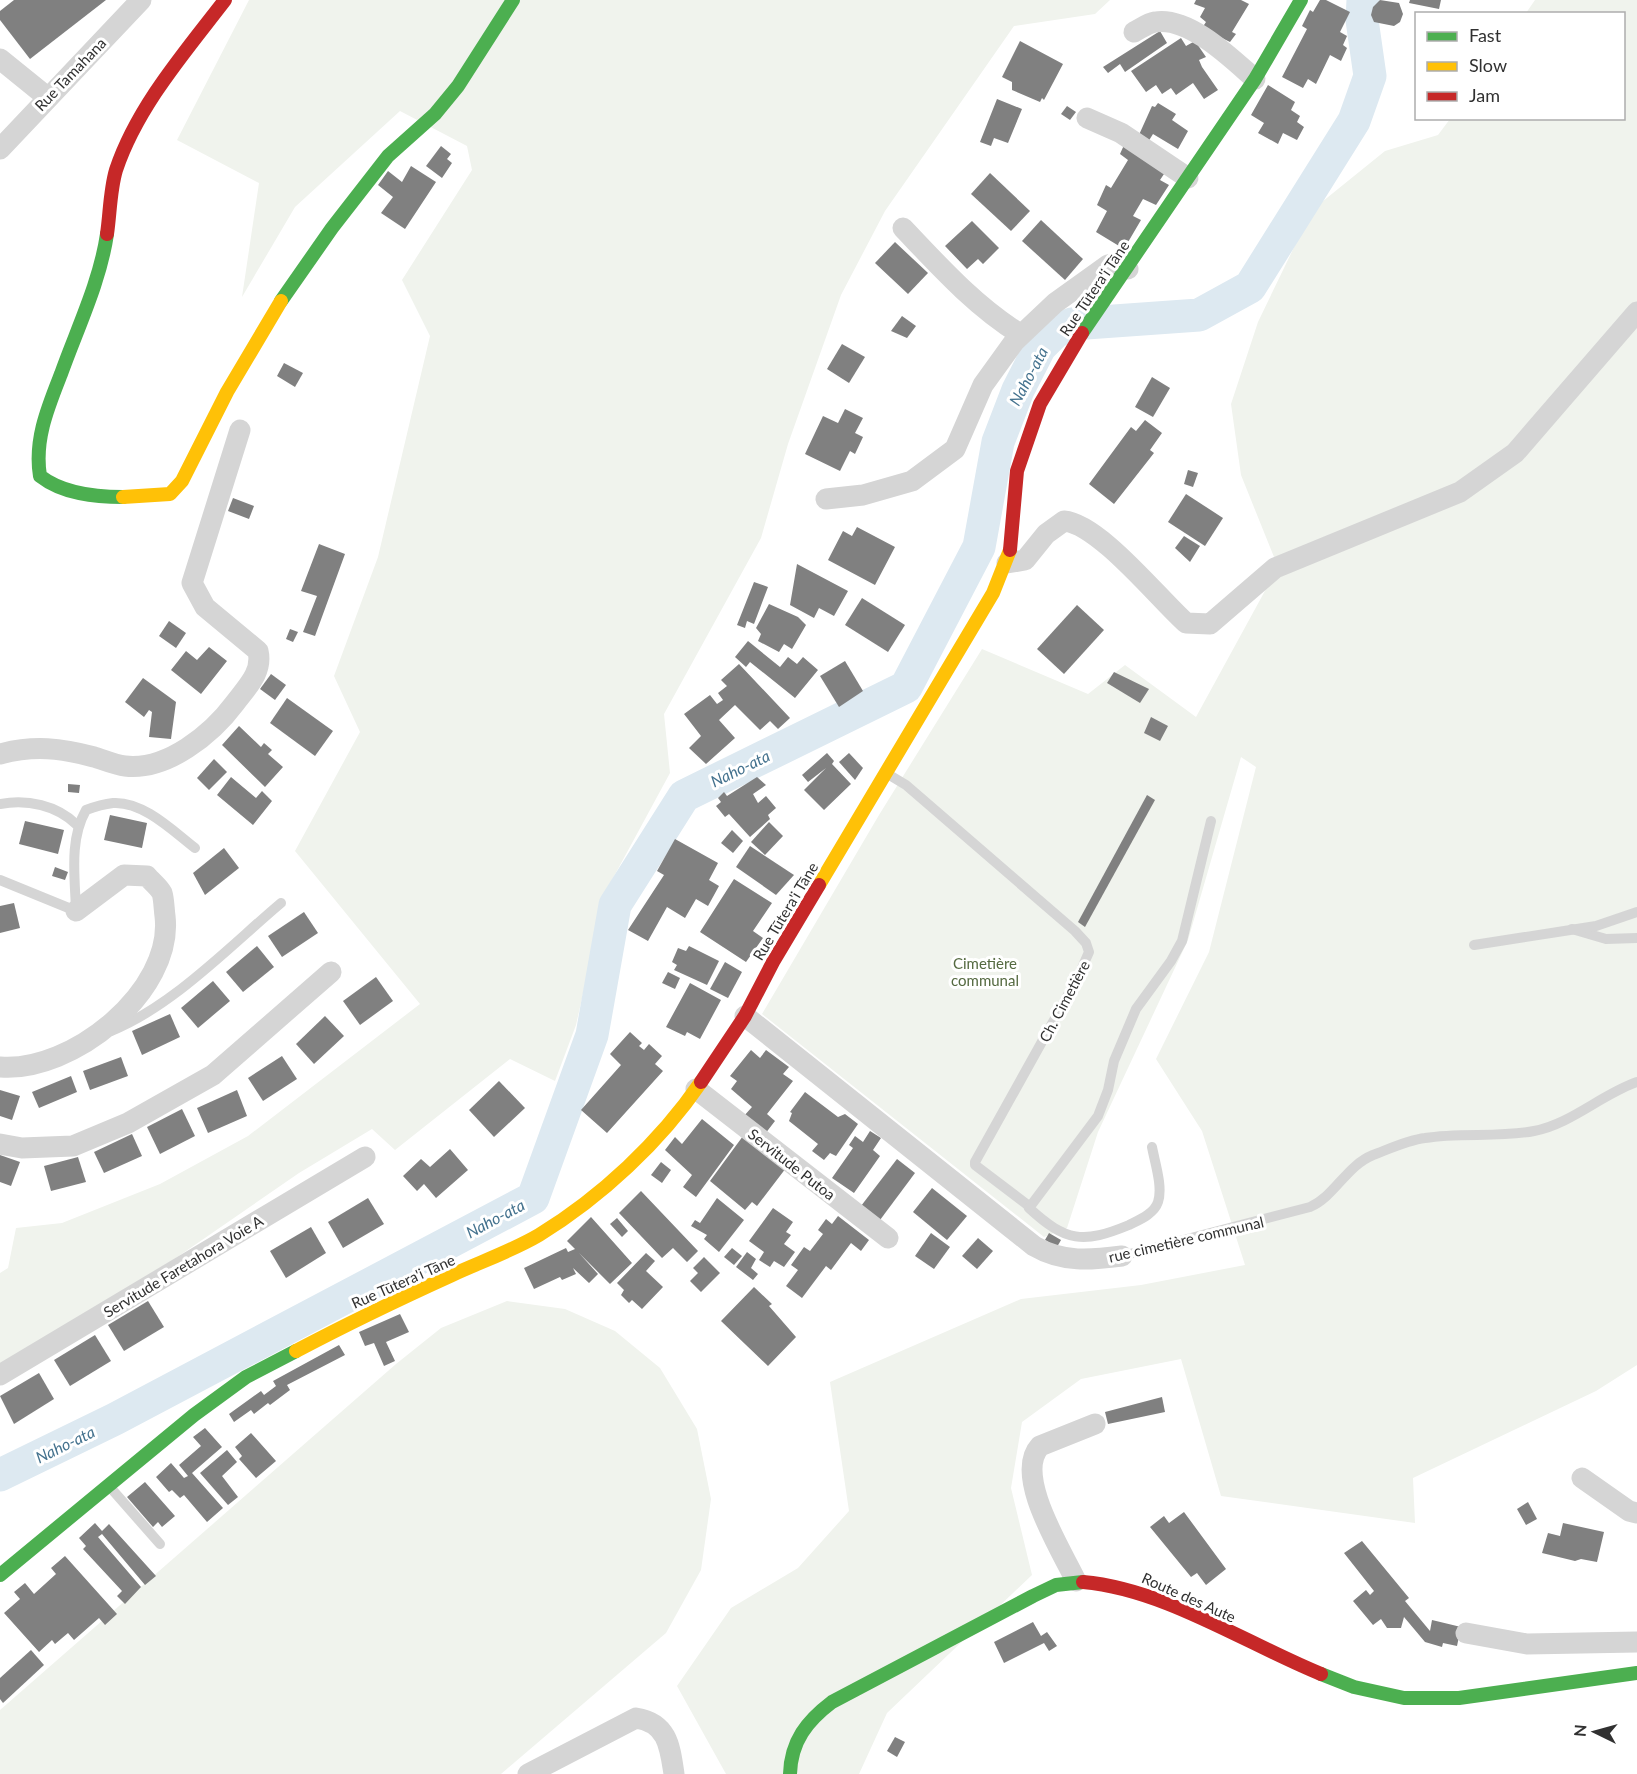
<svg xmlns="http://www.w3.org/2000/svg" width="1637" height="1774" font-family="Lato,sans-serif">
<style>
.green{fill:#f0f3ed}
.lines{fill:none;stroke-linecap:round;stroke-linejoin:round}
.river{stroke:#dde9f1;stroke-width:33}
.building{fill:#808080}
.lane{stroke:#d5d5d5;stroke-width:10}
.street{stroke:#d5d5d5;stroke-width:21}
.fast{stroke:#4caf50;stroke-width:14}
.slow{stroke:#ffc107;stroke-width:14}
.jam{stroke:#c62828;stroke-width:14}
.labels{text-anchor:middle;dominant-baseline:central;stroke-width:6;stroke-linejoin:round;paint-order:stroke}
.street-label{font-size:15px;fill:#313131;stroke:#fff}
.park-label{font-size:15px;fill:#556a41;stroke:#fff}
.water-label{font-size:16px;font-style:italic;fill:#44728e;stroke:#fff}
</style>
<rect width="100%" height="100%" fill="#fff"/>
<g class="green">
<path d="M249,0H1110L1095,14L1014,26L885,211L841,295L788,444L761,538L664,714L670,773L606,891L576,1025L555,1081L510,1059L395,1150L372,1129L299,1173L173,1260L0,1364V1273L8,1268L16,1228L62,1223L160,1184L248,1136L420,1004L295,851L360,732L334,676L378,557L430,336L402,280L472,170L467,146L400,111L295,207L242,297L259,183L177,140Z"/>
<path d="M1535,0H1637V1365L1596,1391L1413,1478L1415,1523L1221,1496L1181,1359L1081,1379L1022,1422L1011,1488L1032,1575L887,1713L859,1774H726L677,1686L731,1608L798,1568L849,1511L830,1382L1021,1299L1141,1285L1245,1265L1202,1131L1156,1059L1209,952L1256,767L1241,757L1188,940L1098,1132L1067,1228L1044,1237L762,1014L879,815L982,649L1088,694L1125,665L1196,717L1278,567L1241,475L1231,404L1258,322L1312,210L1385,151L1438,135L1450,119L1624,118V14L1526,13Z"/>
<path d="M507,1301L565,1309L615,1331L660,1368L697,1429L711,1499L701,1570L666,1633L501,1774H0V1710L396,1364L441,1328Z"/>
</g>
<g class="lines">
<path class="river" d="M0,1475L115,1419L533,1198L592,1035L615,905L684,796L906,687L979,547L998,442L1018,390L1040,347L1055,332L1072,324L1199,315L1250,287L1354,121L1370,76L1362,20L1363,0"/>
</g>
<g class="building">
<path d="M14,0H106L30,59L0,20V11Z"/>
<path d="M1196,0H1241L1249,4L1232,32L1236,34L1230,42L1202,28L1206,22L1200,17L1205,8L1194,4Z"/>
<path d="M1320,0H1326L1350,12L1340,32L1347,36L1343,45L1347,48L1341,61L1330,55L1316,84L1308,79L1303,88L1282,77L1307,29L1302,26L1310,10L1313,12Z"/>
<path d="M1380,0L1399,3L1403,14L1400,22L1394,26L1374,22L1371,15L1373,7Z"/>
<path d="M1410,0H1441L1439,9L1409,3Z"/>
<path d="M1160,31L1167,43L1125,72L1120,64L1108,73L1103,67Z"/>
<path d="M1181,38L1186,46L1195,41L1206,57L1199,60L1202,67L1218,90L1204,99L1193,83L1176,95L1171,88L1162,94L1156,85L1146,92L1131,71Z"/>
<path d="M1020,41L1063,64L1044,100L1042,98L1040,102L1012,90V82L1002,77Z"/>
<path d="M1268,85L1295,102L1291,110L1300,116L1297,122L1304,127L1297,140L1283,133L1278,144L1258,133L1264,123L1251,115Z"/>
<path d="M997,99L1022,109L1008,143L994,138L991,146L980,142Z"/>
<path d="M1158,103L1176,114L1172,120L1188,131L1178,149L1153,134L1148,142L1138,137L1152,106L1155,107Z"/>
<path d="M1067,106L1076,112L1070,120L1061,114Z"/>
<path d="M1124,145L1166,171L1160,180L1169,185L1156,205L1143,199L1133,216L1141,220L1124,249L1096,232L1107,211L1097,205L1106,185L1111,188L1128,160L1120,154Z"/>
<path d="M441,146L451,154L447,159L452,163L442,178L426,166Z"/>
<path d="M411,166L436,182L405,229L381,213L393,197L378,185L388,171L402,182Z"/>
<path d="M990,173L1030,211L1011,231L971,194Z"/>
<path d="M1041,220L1083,259L1065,280L1022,241Z"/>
<path d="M972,221L999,248L983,264L978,259L967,269L945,246Z"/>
<path d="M895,242L928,273L908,294L875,263Z"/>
<path d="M902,316L916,326L907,338L891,331Z"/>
<path d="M842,344L865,357L849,383L827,369Z"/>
<path d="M284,363L303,373L295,387L277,376Z"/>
<path d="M1152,377L1170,388L1153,417L1135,407Z"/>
<path d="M845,409L863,418L855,433L863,437L855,454L850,451L840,471L805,454L823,416L838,423Z"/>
<path d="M1145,420L1162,433L1150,450L1154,453L1114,504L1089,484L1131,427L1136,431Z"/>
<path d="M1188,470L1198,473L1193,487L1184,484Z"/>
<path d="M1186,494L1223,518L1205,546L1168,522Z"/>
<path d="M233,498L254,506L249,519L228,511Z"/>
<path d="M857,527L895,547L875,585L828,560L843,531L852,536Z"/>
<path d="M1184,536L1200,546L1190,562L1175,548Z"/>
<path d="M319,544L345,554L315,636L303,632L317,596L301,591Z"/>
<path d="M797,564L848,591L834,616L819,608L814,618L790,605Z"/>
<path d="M754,582L768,587L754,624L747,621L745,628L737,625Z"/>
<path d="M862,598L905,625L888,652L845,625Z"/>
<path d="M769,604L798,617L806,625L792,649L784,644L779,652L758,641L761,634L756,628Z"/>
<path d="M1077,605L1104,630L1064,674L1037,649Z"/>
<path d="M169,621L186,633L176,648L159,636Z"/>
<path d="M290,629L298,632L293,642L286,639Z"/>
<path d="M748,641L780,667L788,657L797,664L803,657L818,670L795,698L750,662L746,667L735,657Z"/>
<path d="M209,647L227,661L201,694L171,670L186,651L197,660Z"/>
<path d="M845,661L863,691L839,707L820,676Z"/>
<path d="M739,664L790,718L778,729L770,721L760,730L735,705L719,720L735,738L706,764L689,748L701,736L684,714L710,695L717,704L723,700L718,693L727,686L721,680Z"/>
<path d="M1114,672L1149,689L1140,703L1107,683Z"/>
<path d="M271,674L286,685L275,700L260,689Z"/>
<path d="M143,678L176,702L171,739L149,737L152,712L149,710L144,717L125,702Z"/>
<path d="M287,698L333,731L315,756L270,723Z"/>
<path d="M1151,717L1168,726L1160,741L1144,733Z"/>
<path d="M239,726L261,747L264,743L272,750L268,754L283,767L265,787L222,745Z"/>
<path d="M827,753L834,761L832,764L851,784L824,810L804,790L826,768L808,782L802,775Z"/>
<path d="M849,753L863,768L855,780L839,762Z"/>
<path d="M214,759L227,772L209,790L197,778Z"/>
<path d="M231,777L256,798L262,791L272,801L253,825L217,795Z"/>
<path d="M757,777L766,785L753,794L758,803L766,796L776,808L768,815L770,819L750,837L729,814L725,817L716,806L721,802L718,798L724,792L727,796Z"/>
<path d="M68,784L80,785L79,793L68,792Z"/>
<path d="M1147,795L1155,800L1085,927L1078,922Z"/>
<path d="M110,815L147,823L142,848L104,840Z"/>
<path d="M25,821L64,830L58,854L19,844Z"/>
<path d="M769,822L783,836L765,855L751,842Z"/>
<path d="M732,830L743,841L733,853L721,843Z"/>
<path d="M675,839L718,863L709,880L719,886L708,906L696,899L685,918L667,907L648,941L628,930L664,875L657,871Z"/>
<path d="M750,846L794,875L776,895L736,867Z"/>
<path d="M224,848L239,868L205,895L193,873Z"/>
<path d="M55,867L68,872L65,880L52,876Z"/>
<path d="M734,879L772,903L753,931L763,938L746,962L700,932Z"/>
<path d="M14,903L20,928L0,933V906Z"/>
<path d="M304,912L318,933L282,957L268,936Z"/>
<path d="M257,946L274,967L243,992L226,972Z"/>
<path d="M689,946L719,961L707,985L674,970L677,965L672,962L678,948L686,951Z"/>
<path d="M725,962L742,972L728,998L710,989Z"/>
<path d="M668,972L680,978L675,989L662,983Z"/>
<path d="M376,977L393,1001L360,1025L343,1001Z"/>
<path d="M213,981L230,1001L198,1028L181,1008Z"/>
<path d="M690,983L721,1000L700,1039L687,1032L685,1036L666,1027Z"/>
<path d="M170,1014L180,1037L142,1055L132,1031Z"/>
<path d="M325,1016L344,1036L314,1064L296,1044Z"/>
<path d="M630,1032L642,1043L639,1046L644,1050L649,1044L662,1056L655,1064L663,1071L607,1133L581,1110L621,1065L610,1054Z"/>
<path d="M751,1050L760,1058L766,1050L789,1067L783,1074L793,1081L767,1114L775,1121L765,1134L743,1117L752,1107L731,1089L737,1081L730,1076Z"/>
<path d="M282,1056L297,1079L263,1101L248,1078Z"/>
<path d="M121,1057L128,1076L90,1090L83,1071Z"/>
<path d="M71,1076L77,1092L39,1108L32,1092Z"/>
<path d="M499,1081L525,1108L494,1137L469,1110Z"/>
<path d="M0,1090L20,1096L12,1120L0,1116Z"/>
<path d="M237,1090L247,1116L208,1133L197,1108Z"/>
<path d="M805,1092L838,1117L845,1114L858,1124L836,1156L830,1153L824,1160L812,1151L818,1144L789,1121L792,1113L790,1112Z"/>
<path d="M182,1109L195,1136L160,1154L147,1127Z"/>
<path d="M702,1119L734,1145L696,1197L683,1187L692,1175L665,1150L675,1137L682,1144Z"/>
<path d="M870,1131L881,1138L873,1150L880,1156L854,1193L832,1178L853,1148L849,1145L855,1136L863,1142Z"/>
<path d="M132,1134L142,1156L104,1173L94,1152Z"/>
<path d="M743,1136L786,1168L757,1206L752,1202L745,1210L710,1181Z"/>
<path d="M450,1149L468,1170L436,1198L424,1184L417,1191L403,1176L421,1159L430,1167Z"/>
<path d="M0,1155L20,1162L11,1186L0,1182Z"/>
<path d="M78,1157L86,1182L51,1191L44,1166Z"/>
<path d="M897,1159L915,1173L880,1220L861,1206Z"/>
<path d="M661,1162L671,1170L662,1183L651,1175Z"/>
<path d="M932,1188L967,1216L947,1240L913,1212Z"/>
<path d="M641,1191L698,1251L687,1262L673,1248L662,1258L619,1213Z"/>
<path d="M368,1198L384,1224L343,1248L328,1222Z"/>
<path d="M717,1198L744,1220L719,1252L704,1239L707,1235L691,1226L695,1220L700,1223Z"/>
<path d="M773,1208L793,1222L786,1232L791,1235L784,1244L795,1252L784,1267L774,1261L770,1267L759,1260L764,1252L749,1241Z"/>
<path d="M838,1216L869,1240L861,1251L851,1243L831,1270L826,1266L802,1298L786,1286L798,1270L791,1265L804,1247L810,1251L823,1234L818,1230L826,1219L832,1224Z"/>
<path d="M591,1217L632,1263L610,1284L579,1253L598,1274L589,1283L573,1268L576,1274L562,1280L560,1277L534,1289L524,1268L566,1248L568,1252L575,1249L567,1241Z"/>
<path d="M617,1218L628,1231L622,1237L610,1224Z"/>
<path d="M311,1227L326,1253L286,1278L270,1251Z"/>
<path d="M931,1233L950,1247L934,1269L915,1256Z"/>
<path d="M1049,1233L1061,1240L1057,1247L1045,1240Z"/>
<path d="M978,1238L993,1251L977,1269L962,1256Z"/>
<path d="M732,1248L742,1256L734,1265L724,1257Z"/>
<path d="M747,1252L756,1259L751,1268L758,1274L753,1280L736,1267Z"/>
<path d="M646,1253L655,1261L646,1271L663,1287L642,1309L632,1300L629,1303L621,1295L624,1290L617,1283Z"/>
<path d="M704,1257L720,1273L701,1292L690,1281L698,1273L693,1268Z"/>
<path d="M754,1287L772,1304L769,1306L796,1337L768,1366L721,1321Z"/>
<path d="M148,1301L164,1327L124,1351L108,1325Z"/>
<path d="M400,1314L409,1332L386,1342L395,1361L384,1366L374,1343L365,1346L359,1332Z"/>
<path d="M95,1335L111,1361L70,1386L54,1360Z"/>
<path d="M339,1345L345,1355L287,1385L290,1390L270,1405L268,1403L254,1414L251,1410L234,1422L229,1414L261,1391L264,1395L276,1386L273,1381Z"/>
<path d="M39,1373L54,1399L14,1424L0,1396Z"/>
<path d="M1162,1397L1165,1412L1108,1424L1105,1412Z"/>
<path d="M205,1428L222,1447L192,1473L223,1508L207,1522L184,1495L180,1498L172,1490L169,1492L156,1477L171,1463L184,1478L188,1476L179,1465L201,1446L193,1437Z"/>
<path d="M251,1433L276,1461L256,1478L239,1459L242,1456L235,1447Z"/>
<path d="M227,1450L237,1462L222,1476L238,1497L228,1505L200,1473Z"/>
<path d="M145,1482L175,1516L162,1527L158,1522L153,1527L127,1497Z"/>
<path d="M1528,1502L1537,1519L1526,1525L1517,1509Z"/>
<path d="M1184,1512L1226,1569L1206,1585L1197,1573L1191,1577L1150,1527L1164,1516L1169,1523Z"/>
<path d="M95,1523L102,1531L109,1524L156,1576L145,1585L102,1534L98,1537L141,1587L125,1604L117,1596L122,1591L83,1549L86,1546L79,1538Z"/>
<path d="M1563,1523L1604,1532L1597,1562L1581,1559L1575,1561L1542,1553L1548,1533L1560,1536Z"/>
<path d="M1362,1541L1409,1598L1405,1601L1430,1631L1432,1620L1461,1627L1457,1646L1443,1643L1442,1647L1425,1642L1404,1617L1401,1628H1387L1381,1619L1373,1625L1353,1601L1366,1590L1370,1595L1374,1591L1344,1553Z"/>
<path d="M65,1556L117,1614L105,1625L99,1618L74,1640L68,1633L55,1644L52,1640L39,1652L4,1613L20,1599L14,1592L25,1583L34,1594L56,1574L51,1568Z"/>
<path d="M1033,1622L1041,1636L1047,1632L1057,1646L1049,1651L1044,1643L1004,1663L994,1642Z"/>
<path d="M31,1650L44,1665L3,1703L0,1699V1678Z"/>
<path d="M895,1737L905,1742L897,1757L887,1751Z"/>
</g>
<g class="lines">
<g class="lane">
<path d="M886,773L906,785L1075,931L1086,943L1089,952L1078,977L975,1162V1165L1029,1206"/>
<path d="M0,804C27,799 57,805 77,825"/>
<path d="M0,880L76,911C75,877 69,840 86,810C94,807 104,804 113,803C143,801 173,831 195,848"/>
<path d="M1572,929L1606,939L1637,938"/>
<path d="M1474,945L1596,926L1637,912"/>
<path d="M111,1031C173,1006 230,946 281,903"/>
<path d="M1152,1147C1155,1163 1163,1187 1158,1202C1154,1214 1139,1220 1129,1225C1083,1244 1066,1242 1029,1208L1098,1116L1108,1090L1114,1061L1136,1009L1171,961L1182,941L1211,821"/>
<path d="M1122,1256L1310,1207C1335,1196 1346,1166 1373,1155C1389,1149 1408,1140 1425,1138C1460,1132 1499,1138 1534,1131C1571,1124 1602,1094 1637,1082"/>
<path d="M109,1486L160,1544"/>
</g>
<g class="street">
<path d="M1134,32C1140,29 1148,23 1155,22C1189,16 1232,59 1255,79"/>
<path d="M0,59L47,97"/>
<path d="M1087,118L1121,133L1188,178"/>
<path d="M0,149L141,0"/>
<path d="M903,228C940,267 975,306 1020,334"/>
<path d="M826,499L863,495L912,481L955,449L983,385L1014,342L1055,303L1108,265L1117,263L1128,269"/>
<path d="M1007,563L1025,560L1046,534L1064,521C1099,524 1158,598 1186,623L1210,624L1275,568L1460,492L1515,453L1637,312"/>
<path d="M0,754C34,745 61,748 94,757C104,760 115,765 125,766C167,771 212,734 235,703C247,687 263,672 258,651L205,607L192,583L240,430"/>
<path d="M745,1016L1034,1246C1063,1263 1091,1260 1122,1256"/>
<path d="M0,1067C72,1073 174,991 165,916C164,909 164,899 162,893C159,887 151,881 147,876L124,875L76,911"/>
<path d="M696,1089L888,1238"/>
<path d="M0,1144L22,1148L73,1146L128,1123L213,1075L331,972"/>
<path d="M0,1375L365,1157"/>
<path d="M1582,1478L1629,1511L1637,1513"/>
<path d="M1076,1581C1062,1551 1013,1475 1040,1446L1095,1424"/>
<path d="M1466,1633L1527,1644L1637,1642"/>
<path d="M528,1774L636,1718C668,1723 670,1747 674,1774"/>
</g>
<g class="fast">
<path d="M107,234C100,282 77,329 61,374C48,407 34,440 40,476C63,494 95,497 123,497"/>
<path d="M281,301L332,228L388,156L435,114L458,86L513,0"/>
<path d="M1082,333L1255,79L1301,0"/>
<path d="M0,1575L194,1415L246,1377L296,1351"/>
<path d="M1321,1674L1354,1687L1404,1698H1459L1637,1673"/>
<path d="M790,1774C791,1741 807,1721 832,1702L1033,1596L1056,1585L1083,1582"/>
</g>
<g class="slow">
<path d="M123,497L170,494L182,481L227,392L281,301"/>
<path d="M819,885L993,593L1010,550"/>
<path d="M296,1351C347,1324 399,1299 452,1275C480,1262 512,1251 539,1235C601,1197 660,1142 701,1082"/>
</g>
<g class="jam">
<path d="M107,234C110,214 110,190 116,170C137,107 185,52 225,0"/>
<path d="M1010,550L1017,471L1040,404L1082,333"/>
<path d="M701,1082L745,1016L773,962L819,885"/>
<path d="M1083,1582C1164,1589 1245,1643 1321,1674"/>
</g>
</g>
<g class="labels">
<g class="street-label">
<text transform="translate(70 74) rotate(-46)">Rue Tamahana</text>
<text transform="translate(1094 288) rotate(-56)">Rue Tūtera'i Tāne</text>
<text transform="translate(785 911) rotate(-59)">Rue Tūtera'i Tāne</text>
<text transform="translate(1064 1001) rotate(-62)">Ch. Cimetière</text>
<text transform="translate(792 1164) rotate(38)">Servitude Putoa</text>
<text transform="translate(1186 1239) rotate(-13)">rue cimetière communal</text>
<text transform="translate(183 1266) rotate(-31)">Servitude Faretahora Voie A</text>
<text transform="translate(403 1281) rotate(-24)">Rue Tūtera'i Tāne</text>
<text transform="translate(1189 1597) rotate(24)">Route des Aute</text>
</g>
<g class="park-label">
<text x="985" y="963">Cimetière<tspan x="985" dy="17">communal</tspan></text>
</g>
<g class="water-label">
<text transform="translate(1028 376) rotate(-62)">Naho-ata</text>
<text transform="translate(740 768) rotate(-26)">Naho-ata</text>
<text transform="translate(495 1218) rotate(-28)">Naho-ata</text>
<text transform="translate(65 1444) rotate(-26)">Naho-ata</text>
</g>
</g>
<rect x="1415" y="12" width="210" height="108" fill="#ffffff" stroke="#adadad" stroke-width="1.5"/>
<rect x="1427" y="32" width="30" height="9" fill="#4caf50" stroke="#adadad" stroke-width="1.5"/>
<text x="1469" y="42" font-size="18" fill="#313131">Fast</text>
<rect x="1427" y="62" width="30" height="9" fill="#ffc107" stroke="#adadad" stroke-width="1.5"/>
<text x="1469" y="72" font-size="18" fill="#313131">Slow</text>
<rect x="1427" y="92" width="30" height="9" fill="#c62828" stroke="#adadad" stroke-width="1.5"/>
<text x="1469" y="102" font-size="18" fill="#313131">Jam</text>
<g transform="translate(1595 1732) rotate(275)" stroke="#ffffff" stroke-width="4.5" paint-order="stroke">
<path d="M0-4.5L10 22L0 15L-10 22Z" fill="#313131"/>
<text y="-9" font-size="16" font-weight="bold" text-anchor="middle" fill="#313131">N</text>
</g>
</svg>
